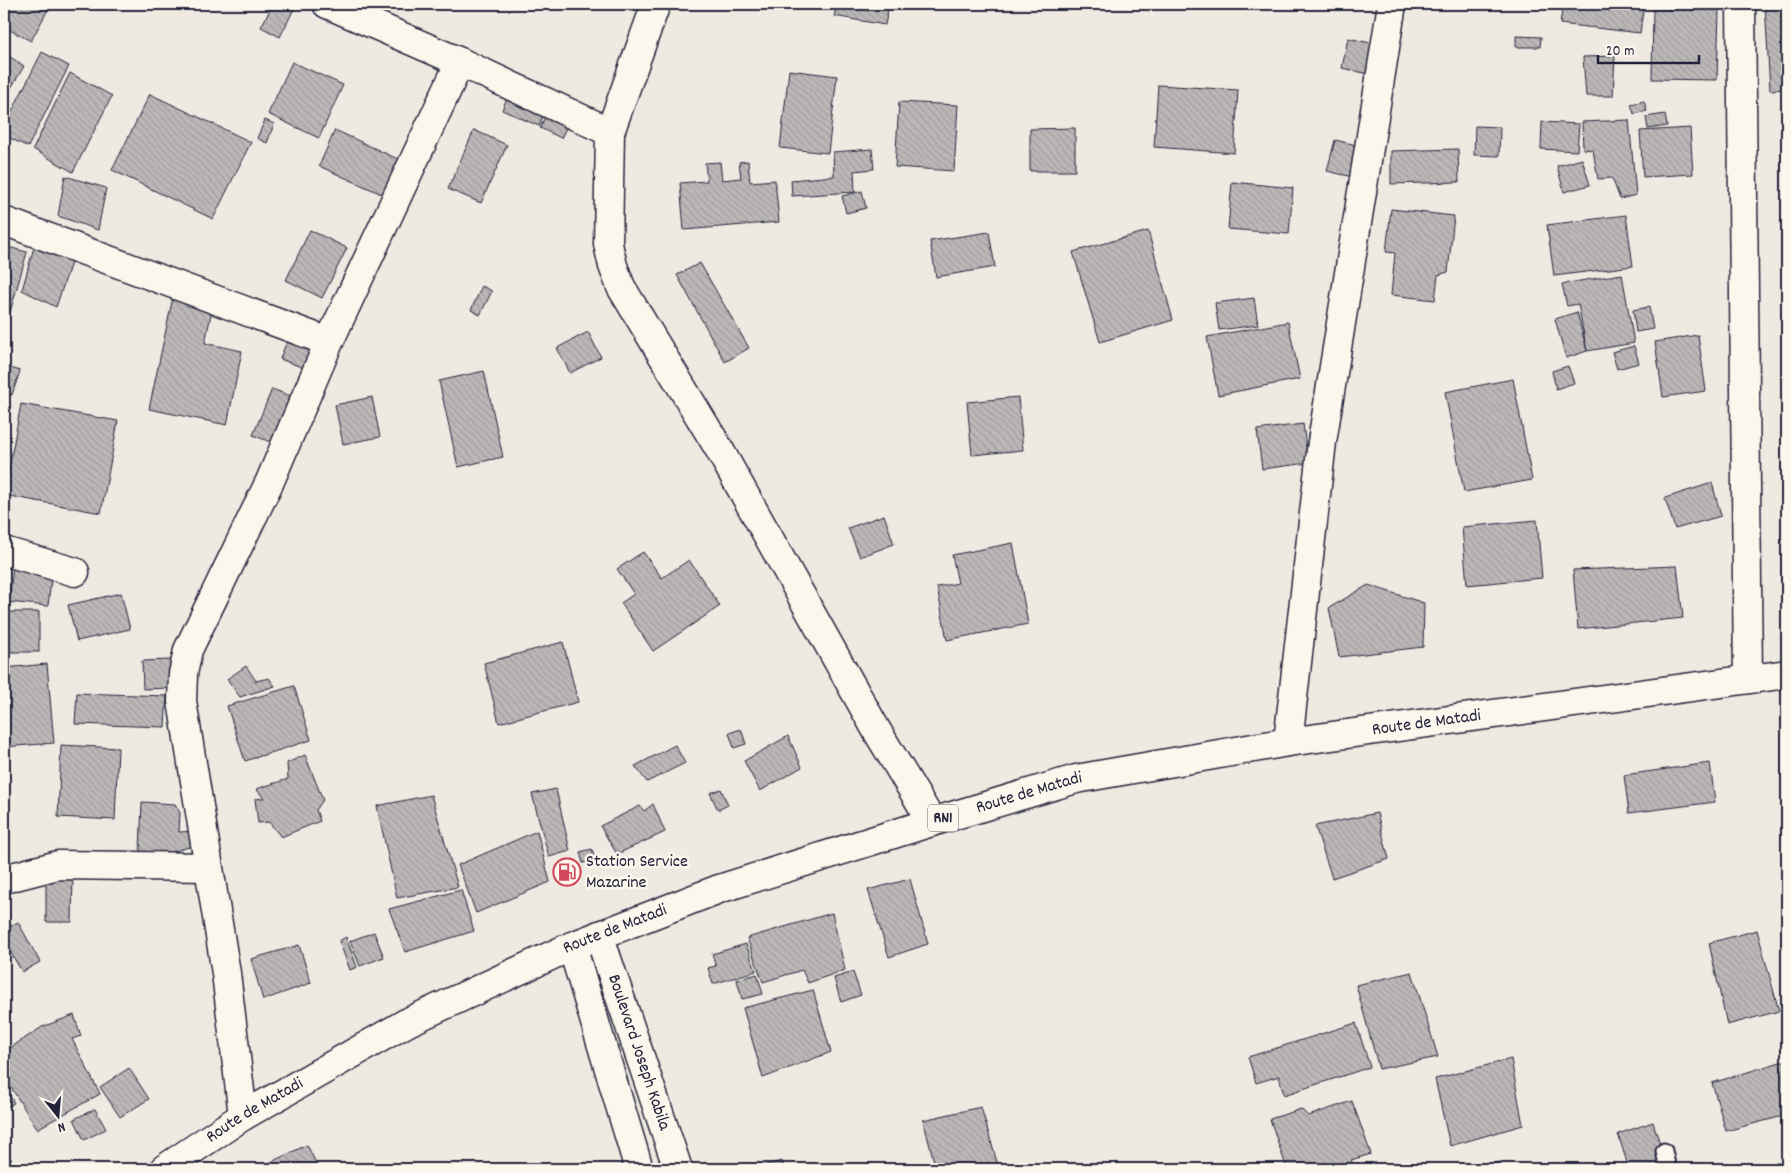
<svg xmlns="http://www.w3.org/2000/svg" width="1791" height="1173" font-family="Dekko,sans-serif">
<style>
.building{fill:url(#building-back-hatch);stroke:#22223b}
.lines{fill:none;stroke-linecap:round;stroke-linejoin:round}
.service-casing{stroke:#22223b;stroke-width:19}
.minor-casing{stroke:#22223b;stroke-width:31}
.trunk-casing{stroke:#22223b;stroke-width:31}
.service{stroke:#fbf7ec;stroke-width:15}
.minor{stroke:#fbf7ec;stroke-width:28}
.trunk{stroke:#fbf7ec;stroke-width:28}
.labels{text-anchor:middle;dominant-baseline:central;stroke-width:5;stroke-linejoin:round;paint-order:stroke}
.shield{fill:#fbf7ec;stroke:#636270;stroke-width:1}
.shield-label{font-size:16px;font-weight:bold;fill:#22223b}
.street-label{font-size:18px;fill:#22223b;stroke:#fbf7ec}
.poi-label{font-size:18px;fill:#22223b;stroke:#fbf7ec;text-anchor:start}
</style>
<defs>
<pattern id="building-back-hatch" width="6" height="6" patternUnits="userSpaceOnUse" patternTransform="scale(1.25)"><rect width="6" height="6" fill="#bcb8b8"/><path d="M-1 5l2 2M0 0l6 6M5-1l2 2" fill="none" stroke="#a19e9f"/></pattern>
</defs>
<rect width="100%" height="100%" fill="#eeeae2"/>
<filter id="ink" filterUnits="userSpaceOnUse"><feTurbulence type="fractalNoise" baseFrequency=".02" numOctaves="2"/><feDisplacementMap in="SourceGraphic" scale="10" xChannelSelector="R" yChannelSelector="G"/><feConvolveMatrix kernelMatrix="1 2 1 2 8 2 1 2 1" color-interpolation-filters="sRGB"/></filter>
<g filter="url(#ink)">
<g class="building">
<path d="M4,4H51L31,41L4,27Z"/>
<path d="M273,4H288L295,7L280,37L261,27Z"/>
<path d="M837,4H889L885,25L834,16Z"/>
<path d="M1563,4H1644L1640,33L1560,24Z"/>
<path d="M1765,4H1787V89L1770,90Z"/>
<path d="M1653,9L1719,10L1717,80L1652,79Z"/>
<path d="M1516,36L1541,37L1540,47H1516Z"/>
<path d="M1348,38L1384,46L1378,76L1342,68Z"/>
<path d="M42,52L69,66L28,147L4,135V127Z"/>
<path d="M4,53L24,66L4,100Z"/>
<path d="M1615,56L1613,96H1586L1583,57Z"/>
<path d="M292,62L343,85L319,138L268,114Z"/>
<path d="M789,70L837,76L828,153L780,148Z"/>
<path d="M70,73L112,96L73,172L33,149Z"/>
<path d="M1158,85L1238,90L1234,153L1154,147Z"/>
<path d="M509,93L546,108L539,126L502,110Z"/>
<path d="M150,94L251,142L213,219L112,170Z"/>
<path d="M1644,101L1647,111L1634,114L1631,104Z"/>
<path d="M899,102L958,105L954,171L895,167Z"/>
<path d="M548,110L570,120L561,138L540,128Z"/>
<path d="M1665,114L1667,126L1648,129L1646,117Z"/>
<path d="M265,120L274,124L267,143L257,138Z"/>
<path d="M1629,120L1636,195L1620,199L1612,178L1598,179L1593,150L1583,149L1582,122Z"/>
<path d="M1542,122L1579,124L1577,151L1541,149Z"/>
<path d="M1475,126L1500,127L1499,156L1474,155Z"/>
<path d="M1075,128V171H1030V129Z"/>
<path d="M1690,128L1693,174L1643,177L1640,131Z"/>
<path d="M335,130L402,161L386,196L319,166Z"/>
<path d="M474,130L507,145L481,203L448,189Z"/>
<path d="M1335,140L1365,147L1357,178L1327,171Z"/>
<path d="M872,149L874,169L854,171L855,192L792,196L791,180L834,176L833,152Z"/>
<path d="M1458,149L1459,182L1391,184V151Z"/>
<path d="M1582,159L1590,185L1564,192L1557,166Z"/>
<path d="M748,161L750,182L775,180L779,222L684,230L680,183L707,181L705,163L720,162L722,180L741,178L739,162Z"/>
<path d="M65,176L106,188L98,230L58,216Z"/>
<path d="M1232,182L1293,188L1289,234L1228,229Z"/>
<path d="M862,191L866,208L846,213L842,196Z"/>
<path d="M1391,209L1454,216L1448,272L1438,275L1435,300L1391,295L1395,253L1386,252Z"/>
<path d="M1626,215L1633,266L1554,276L1547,225Z"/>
<path d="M310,230L347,248L322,298L286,280Z"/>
<path d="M1148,231L1173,320L1100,342L1073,252Z"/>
<path d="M989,232L995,267L936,277L930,241Z"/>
<path d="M36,240L73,257L56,307L22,290Z"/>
<path d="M4,246L27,252L4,334Z"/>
<path d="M700,263L749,348L725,362L677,275Z"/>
<path d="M1622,274L1634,343L1587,351L1578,304L1567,306L1562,284Z"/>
<path d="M482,286L492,291L480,315L471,310Z"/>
<path d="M173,297L213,305L205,343L242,351L227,425L149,409Z"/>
<path d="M1254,298L1258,325L1219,330L1215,303Z"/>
<path d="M1649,307L1653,329L1636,332L1633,310Z"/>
<path d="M1577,312L1587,351L1566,358L1555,319Z"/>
<path d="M1288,322L1300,379L1218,395L1207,337Z"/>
<path d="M588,332L601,357L570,373L557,348Z"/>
<path d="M290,333L321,345L312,371L280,359Z"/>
<path d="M1698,335L1706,391L1663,397L1655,342Z"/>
<path d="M1634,346L1639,363L1617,369L1612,352Z"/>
<path d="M4,366L20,371L12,395L4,393Z"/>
<path d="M1568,366L1574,383L1556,389L1552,371Z"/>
<path d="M484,371L503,457L458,467L439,381Z"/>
<path d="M1513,379L1532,480L1464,492L1445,392Z"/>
<path d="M272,389L299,399L280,446L253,435Z"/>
<path d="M372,397L380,437L343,444L335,405Z"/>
<path d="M1018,397L1023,450L972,455L967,402Z"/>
<path d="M21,404L118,421L101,513L4,495Z"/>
<path d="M1303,424L1308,463L1262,469L1257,430Z"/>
<path d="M1712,483L1721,516L1675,529L1665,498Z"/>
<path d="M884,515L894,544L860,557L848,528Z"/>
<path d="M1537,520L1542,578L1467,585L1462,527Z"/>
<path d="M1013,543L1028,624L947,640L937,587L958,583L952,555Z"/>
<path d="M643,552L662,578L689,560L720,606L653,651L621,603L634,594L617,569Z"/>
<path d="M1677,566L1683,618L1578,629L1573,570Z"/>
<path d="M13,567L52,571L48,606L9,602Z"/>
<path d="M1368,585L1424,603L1423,647L1339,657L1329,608Z"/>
<path d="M121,593L130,629L77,641L68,605Z"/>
<rect x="4" y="612" width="35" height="40"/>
<path d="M563,642L578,702L499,723L484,663Z"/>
<path d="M171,660L172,688L143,689L142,661Z"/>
<path d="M47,664L54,743L4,747V668Z"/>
<path d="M246,666L256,681L269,678L275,686L240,697L227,679Z"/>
<path d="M294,686L311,740L245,761L227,706Z"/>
<path d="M77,693L167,696L165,727L75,724Z"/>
<path d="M741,729L746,744L734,748L729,733Z"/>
<path d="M788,736L802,767L760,791L744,761Z"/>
<path d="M61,745L118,748L115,820L58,817Z"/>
<path d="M675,745L685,763L647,782L635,766Z"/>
<path d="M305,755L323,800L316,810L320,821L281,837L269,822L258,823L255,799L264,798L256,789L288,779L287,763Z"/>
<path d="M1710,763L1715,802L1629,813L1624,775Z"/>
<path d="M556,789L570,851L549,857L532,794Z"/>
<path d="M721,789L728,805L718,810L710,793Z"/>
<path d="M431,795L458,887L397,898L377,806Z"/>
<path d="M142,802L175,804L180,813L179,832L197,831L201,844L167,853L140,852Z"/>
<path d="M653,804L665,832L617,854L600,826L640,806L644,811Z"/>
<path d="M1377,813L1389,859L1332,878L1315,826Z"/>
<path d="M537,831L550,882L476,913L458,865Z"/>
<path d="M592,849L595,860L583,863L580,852Z"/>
<path d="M46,873H73L72,922H46Z"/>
<path d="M910,879L928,944L889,957L868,890Z"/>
<path d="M461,890L474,931L405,952L389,909Z"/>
<path d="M832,913L845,970L808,983L802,970L763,982L747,938Z"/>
<path d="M18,922L40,962L22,972L10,951L4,945V930Z"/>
<path d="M1757,930L1779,1011L1727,1025L1709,943Z"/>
<path d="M374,932L384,957L360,966L350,941Z"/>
<path d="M346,937L357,967L350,970L339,941Z"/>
<path d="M746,944L756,971L713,984L708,968L716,966L712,954Z"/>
<path d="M299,945L311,983L263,1000L251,959Z"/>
<path d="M853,972L861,995L841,1002L834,978Z"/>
<path d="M1412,972L1438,1057L1379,1069L1356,985Z"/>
<path d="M757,974L763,994L742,999L737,980Z"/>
<path d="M813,990L831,1052L763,1078L743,1008Z"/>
<path d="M74,1015L81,1036L72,1039L100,1094L37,1129L4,1076V1052L42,1027Z"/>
<path d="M1356,1023L1370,1067L1284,1095L1279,1076L1256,1083L1248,1057Z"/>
<path d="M1511,1059L1523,1125L1450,1146L1435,1079Z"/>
<path d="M1787,1060V1115L1726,1131L1712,1083Z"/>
<path d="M129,1068L149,1099L120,1117L100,1087Z"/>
<path d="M4,1085L14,1103L4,1109Z"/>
<path d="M1352,1101L1371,1154L1351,1160L1355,1169H1287L1270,1119L1301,1109L1308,1116Z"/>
<path d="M981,1107L999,1169H936L923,1120Z"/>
<path d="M95,1109L106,1129L84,1140L74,1119Z"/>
<path d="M1653,1122L1668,1169H1629L1618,1134Z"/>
<path d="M307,1145L318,1167L315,1169H256Z"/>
<path d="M4,1148L17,1169H4Z"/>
<path d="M782,1161L784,1169H750Z"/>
<path d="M1500,1162L1503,1169H1472Z"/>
</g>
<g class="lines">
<g class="service-casing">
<path id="service" d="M1664,1151L1668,1169"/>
</g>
<g class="minor-casing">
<g id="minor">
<path d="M327,4L460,62L610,132L608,244L613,266L621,287L718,447L877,731L932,822"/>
<path d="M1741,4L1748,679"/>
<path d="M610,132L656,4"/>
<path d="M4,221L329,342"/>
<path d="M4,551L75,572"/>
<path d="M1288,742L1322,442L1392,4"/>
<path d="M4,879L58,865L208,867"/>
<path id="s1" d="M599,935L678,1169"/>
<path d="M572,946L639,1169"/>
<path d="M243,1116L226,973L182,701L183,674L188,650L270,481L329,342L460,62"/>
</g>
</g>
<g class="trunk-casing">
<g id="trunk">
<path id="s2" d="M164,1169L243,1116L408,1022L572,946L719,889L932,822L1076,779L1288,742L1787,674"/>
</g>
</g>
<use href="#service" class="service"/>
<use href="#minor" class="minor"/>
<use href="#trunk" class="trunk"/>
</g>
</g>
<defs>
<g id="fuel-ring" transform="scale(1.4375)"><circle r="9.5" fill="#fbf7ec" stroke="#d1495b" stroke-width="1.5"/><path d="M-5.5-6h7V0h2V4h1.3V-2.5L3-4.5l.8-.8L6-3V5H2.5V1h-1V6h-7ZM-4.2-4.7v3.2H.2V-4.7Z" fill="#d1495b"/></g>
</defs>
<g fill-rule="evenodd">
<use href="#fuel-ring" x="567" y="872"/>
</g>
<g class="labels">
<rect class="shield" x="928" y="804.5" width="30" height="27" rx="4"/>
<g class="shield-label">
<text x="943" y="818">RN1</text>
</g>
<g class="street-label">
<text stroke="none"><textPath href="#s2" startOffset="1352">Route de Matadi</textPath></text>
<text stroke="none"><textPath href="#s2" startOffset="948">Route de Matadi</textPath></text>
<text stroke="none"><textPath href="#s2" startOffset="512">Route de Matadi</textPath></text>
<text stroke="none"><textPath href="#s1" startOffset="124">Boulevard Joseph Kabila</textPath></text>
<text stroke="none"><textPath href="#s2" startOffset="108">Route de Matadi</textPath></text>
</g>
<g class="poi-label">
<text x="586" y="862">Station Service<tspan x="586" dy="21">Mazarine</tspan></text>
</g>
</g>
<rect width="1791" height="1173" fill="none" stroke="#fbf7ec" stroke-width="20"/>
<rect x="10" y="10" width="1771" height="1153" fill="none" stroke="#22223b" stroke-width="2" filter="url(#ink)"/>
<g transform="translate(58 1116) rotate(163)" stroke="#fbf7ec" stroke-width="4" paint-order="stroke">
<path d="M0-4L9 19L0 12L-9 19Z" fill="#22223b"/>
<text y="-8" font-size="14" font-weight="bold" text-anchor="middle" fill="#22223b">N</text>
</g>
<path d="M1598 55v8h101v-8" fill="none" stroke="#22223b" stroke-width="2.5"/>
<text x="1606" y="55" font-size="15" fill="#22223b" stroke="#fbf7ec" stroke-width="4" paint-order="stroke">20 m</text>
</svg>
